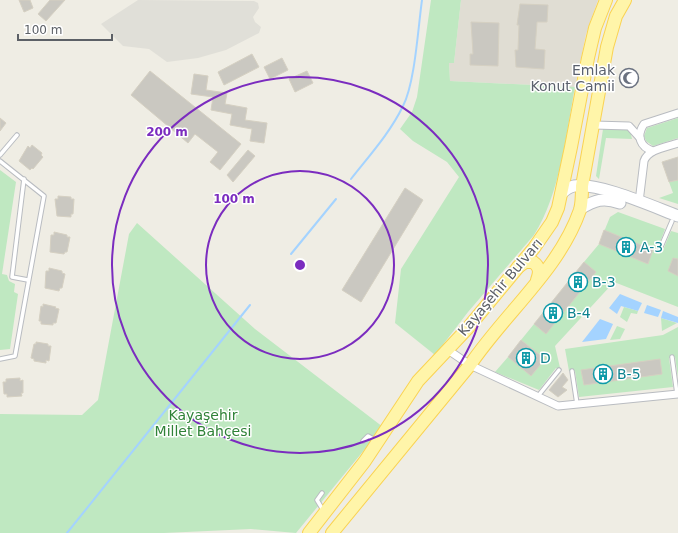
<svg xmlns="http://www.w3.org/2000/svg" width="678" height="533" font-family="'DejaVu Sans',sans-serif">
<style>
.industrial{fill:#e0dfd8}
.education{fill:#e0ddd3}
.green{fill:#bfe8c1}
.water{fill:#a4d3ff}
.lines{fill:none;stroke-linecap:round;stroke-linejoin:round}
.stream{stroke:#a4d3ff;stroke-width:2}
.building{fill:#cac8c1;stroke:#d5d0c2}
.lane-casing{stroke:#b9bcc1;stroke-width:5.5}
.street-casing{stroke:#b9bcc1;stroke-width:9}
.secondary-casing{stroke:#b9bdc3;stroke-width:13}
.primary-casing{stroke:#fad352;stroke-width:14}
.lane{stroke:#fff;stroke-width:3.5}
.street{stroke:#fff;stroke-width:7}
.secondary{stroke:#fff;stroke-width:11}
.primary{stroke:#fff5a9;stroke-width:12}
.ring{fill:none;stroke:#7b2cbf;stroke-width:2}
.labels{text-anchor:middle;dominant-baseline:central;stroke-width:3;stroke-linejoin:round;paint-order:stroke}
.worship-label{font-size:14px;fill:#5b616d;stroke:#fff;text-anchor:end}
.culture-label{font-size:14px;fill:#0d838f;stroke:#fff;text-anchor:start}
.street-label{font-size:14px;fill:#5c6066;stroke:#fff}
.park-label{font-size:14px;fill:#2f8237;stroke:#fff}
.centre{fill:#7b2cbf;stroke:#fff;stroke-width:2}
.ring-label{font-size:12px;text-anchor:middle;font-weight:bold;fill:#7b2cbf;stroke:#fff;stroke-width:3;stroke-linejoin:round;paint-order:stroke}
</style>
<rect width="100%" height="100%" fill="#efede4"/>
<path class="industrial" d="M138,0L254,1L258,3L259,8L253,17L255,22L261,27L259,33L226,50L198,58L167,62L149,49L123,46L101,24Z"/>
<path class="education" d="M461,0H598L586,34L575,87L450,81L449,63H454Z"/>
<g class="green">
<path d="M431,0H461L454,63H449L450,81L575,87C566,135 560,194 534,235L468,312L435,355L395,323L401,269L459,177L447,162L413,141L400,129L412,112L417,97Z"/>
<path d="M678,118V138L653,146L646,141L644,136L647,128Z"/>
<path d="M625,128L630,130L632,139L606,138L599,179L596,176L603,129Z"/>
<path d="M0,170L16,182L2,274L7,275L9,281L15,284L14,292L18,294L10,349L0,350Z"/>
<path d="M678,180V204L659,198L673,193L669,182Z"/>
<path d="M618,212L665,229L658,248L663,250L671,231L678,233V307L614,282L555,346L561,372L556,368L539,390L495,372L508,357L531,375L545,359L521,340L534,324L546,333L584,262L599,244L610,217Z"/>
<path d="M137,223L255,329L383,427L296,533L251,529L164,533H0V414L82,415L98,400L129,234Z"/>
<path d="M624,307L638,311L637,314L631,313L627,322L620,317Z"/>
<path d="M661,318L677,323L662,331Z"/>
<path d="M617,326L625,329L620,339L610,340Z"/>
<path d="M678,327V377L675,357L669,358L673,387L579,397L575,371H569L565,349L663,335Z"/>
</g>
<g class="water">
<path d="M620,294L642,303L638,311L621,306L617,314L609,308Z"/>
<path d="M647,305L661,310L658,317L644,313Z"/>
<path d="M663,311L678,317V323L661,318Z"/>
<path d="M600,319L613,324L606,339L582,342Z"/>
</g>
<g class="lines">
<g class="stream">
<path d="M351,179C369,156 390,133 403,106C415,83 418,28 422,0"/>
<path d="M291,254L336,199"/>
<path d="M67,533L250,305"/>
</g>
</g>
<g class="building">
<path d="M19,0H30L33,8L24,12Z"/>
<path d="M50,0H65L46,21L38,14Z"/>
<path d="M520,4L548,5L547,22H537L535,49L545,50L544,69L516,67L515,50H518L519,25H517Z"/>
<path d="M471,22L499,23L498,66L470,65V54H473Z"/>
<path d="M252,54L259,67L224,85L218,72Z"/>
<path d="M282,58L288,70L270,79L264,67Z"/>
<path d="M150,71L241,144L220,170L210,162L218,152L195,134L188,143L131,95Z"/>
<path d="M307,71L313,83L295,92L289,79Z"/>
<path d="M194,74L208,76L206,90L227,93L225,104L247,108L245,120L267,123L264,143L250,141L252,129L230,125L232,114L211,110L213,97L191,94Z"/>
<path d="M0,118L6,123L0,131Z"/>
<path d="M32,145L42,153L41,155L43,157L33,169L32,168L30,170L19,161L28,146L30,148Z"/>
<path d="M248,150L255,156L233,182L227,175Z"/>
<path d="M678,157V180L669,182L662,162Z"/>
<path d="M405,188L423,200L361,302L342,290Z"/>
<path d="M58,196L71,197V199H74L73,214H71V217L57,216L55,199H58Z"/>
<path d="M604,230L653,250L648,264L599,244Z"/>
<path d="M54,232L67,235V237H70L67,252H65L64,254L50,252L51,235H54Z"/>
<path d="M673,258L678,259V276L668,271Z"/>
<path d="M584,262L596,272L546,334L534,324Z"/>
<path d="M49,268L62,271V273L65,274L62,288H60L59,291L45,288L46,271H49Z"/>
<path d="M43,304L56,307L55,308L59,309L56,323H53V325L41,324V321H39L41,306L43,307Z"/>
<path d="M521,340L545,359L531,376L508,357Z"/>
<path d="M36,342L48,344V346H51L49,361L46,360V363L34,361V359L31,358L34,344H36Z"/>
<path d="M660,359L662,374L584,385L581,370Z"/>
<path d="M563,373L568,380L562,387L567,390L558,397L549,390Z"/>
<path d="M20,378V381L23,380V393H21L22,396L7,397V394H4L3,382H6V379Z"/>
</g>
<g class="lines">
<g class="lane-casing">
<g id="lane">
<path d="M0,155L17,135"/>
<path d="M0,161L44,196L15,356L0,359"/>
<path d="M24,179L12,277L28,280"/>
<path d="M660,249L672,221"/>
<path d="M672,357L677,394"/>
<path d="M572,371L577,404"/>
<path d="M538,396L559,370"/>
<path d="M363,441L368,436L375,440"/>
<path d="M322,493L317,500L323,510"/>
</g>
</g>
<g class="street-casing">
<g id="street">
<path d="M594,125L629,126L640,138"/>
<path d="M653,151C640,147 636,136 644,124L678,113"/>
<path d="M639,202L644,161C648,149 667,147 678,143"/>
<path d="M448,350L470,365L558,406L678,394"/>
</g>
</g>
<g class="secondary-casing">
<g id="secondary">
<path d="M561,194C565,190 569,187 574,186C598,182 654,207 678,216"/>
<path d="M580,209C595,200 603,197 620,203"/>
</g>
</g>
<g class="primary-casing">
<g id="primary">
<path d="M518,267L525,262H533C540,267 540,272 537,280"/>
<path d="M309,533L365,461L418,381L467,329L534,248L552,222L558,208L571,147L588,58L595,28L606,0"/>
<path d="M332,533L470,365C505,313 559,270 580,210C582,203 582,193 582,186L607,47L616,16L625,0"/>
</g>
</g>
<use href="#lane" class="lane"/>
<use href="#street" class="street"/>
<use href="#secondary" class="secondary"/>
<use href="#primary" class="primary"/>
</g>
<g class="ring">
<circle cx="300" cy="265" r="94"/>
<circle cx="300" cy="265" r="188"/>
</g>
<defs>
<g id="mosque-ring" transform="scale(1)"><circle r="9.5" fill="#fff" stroke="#6b7280" stroke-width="1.5"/><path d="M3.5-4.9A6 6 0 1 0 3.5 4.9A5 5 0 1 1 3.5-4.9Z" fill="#6b7280"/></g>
<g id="building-ring" transform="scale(1)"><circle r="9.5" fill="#fff" stroke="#0f9aa8" stroke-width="1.5"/><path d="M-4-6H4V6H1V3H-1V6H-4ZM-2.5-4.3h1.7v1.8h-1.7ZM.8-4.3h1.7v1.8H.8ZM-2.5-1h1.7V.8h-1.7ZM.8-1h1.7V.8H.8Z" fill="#0f9aa8"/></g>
</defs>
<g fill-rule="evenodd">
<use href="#mosque-ring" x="629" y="78"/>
<use href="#building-ring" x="626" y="247"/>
<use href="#building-ring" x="578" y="282"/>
<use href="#building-ring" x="553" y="313"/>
<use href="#building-ring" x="526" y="358"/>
<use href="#building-ring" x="603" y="374"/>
</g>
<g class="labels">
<g class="worship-label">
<text x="615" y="70">Emlak<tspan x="615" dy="16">Konut Camii</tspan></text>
</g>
<g class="culture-label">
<text x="640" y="247">A-3</text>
<text x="592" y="282">B-3</text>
<text x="567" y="313">B-4</text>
<text x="540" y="358">D</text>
<text x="617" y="374">B-5</text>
</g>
<g class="street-label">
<text transform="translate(500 287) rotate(-50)">Kayaşehir Bulvarı</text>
</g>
<g class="park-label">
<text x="203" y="415">Kayaşehir<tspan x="203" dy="16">Millet Bahçesi</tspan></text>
</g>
</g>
<circle cx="300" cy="265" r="6" class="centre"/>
<g class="ring-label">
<text x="167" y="136">200 m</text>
<text x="234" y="203">100 m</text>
</g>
<path d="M18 34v6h94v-6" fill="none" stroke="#5c6066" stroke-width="2"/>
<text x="24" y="34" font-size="12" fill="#5c6066" stroke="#ffffff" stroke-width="3" paint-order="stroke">100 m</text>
</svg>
